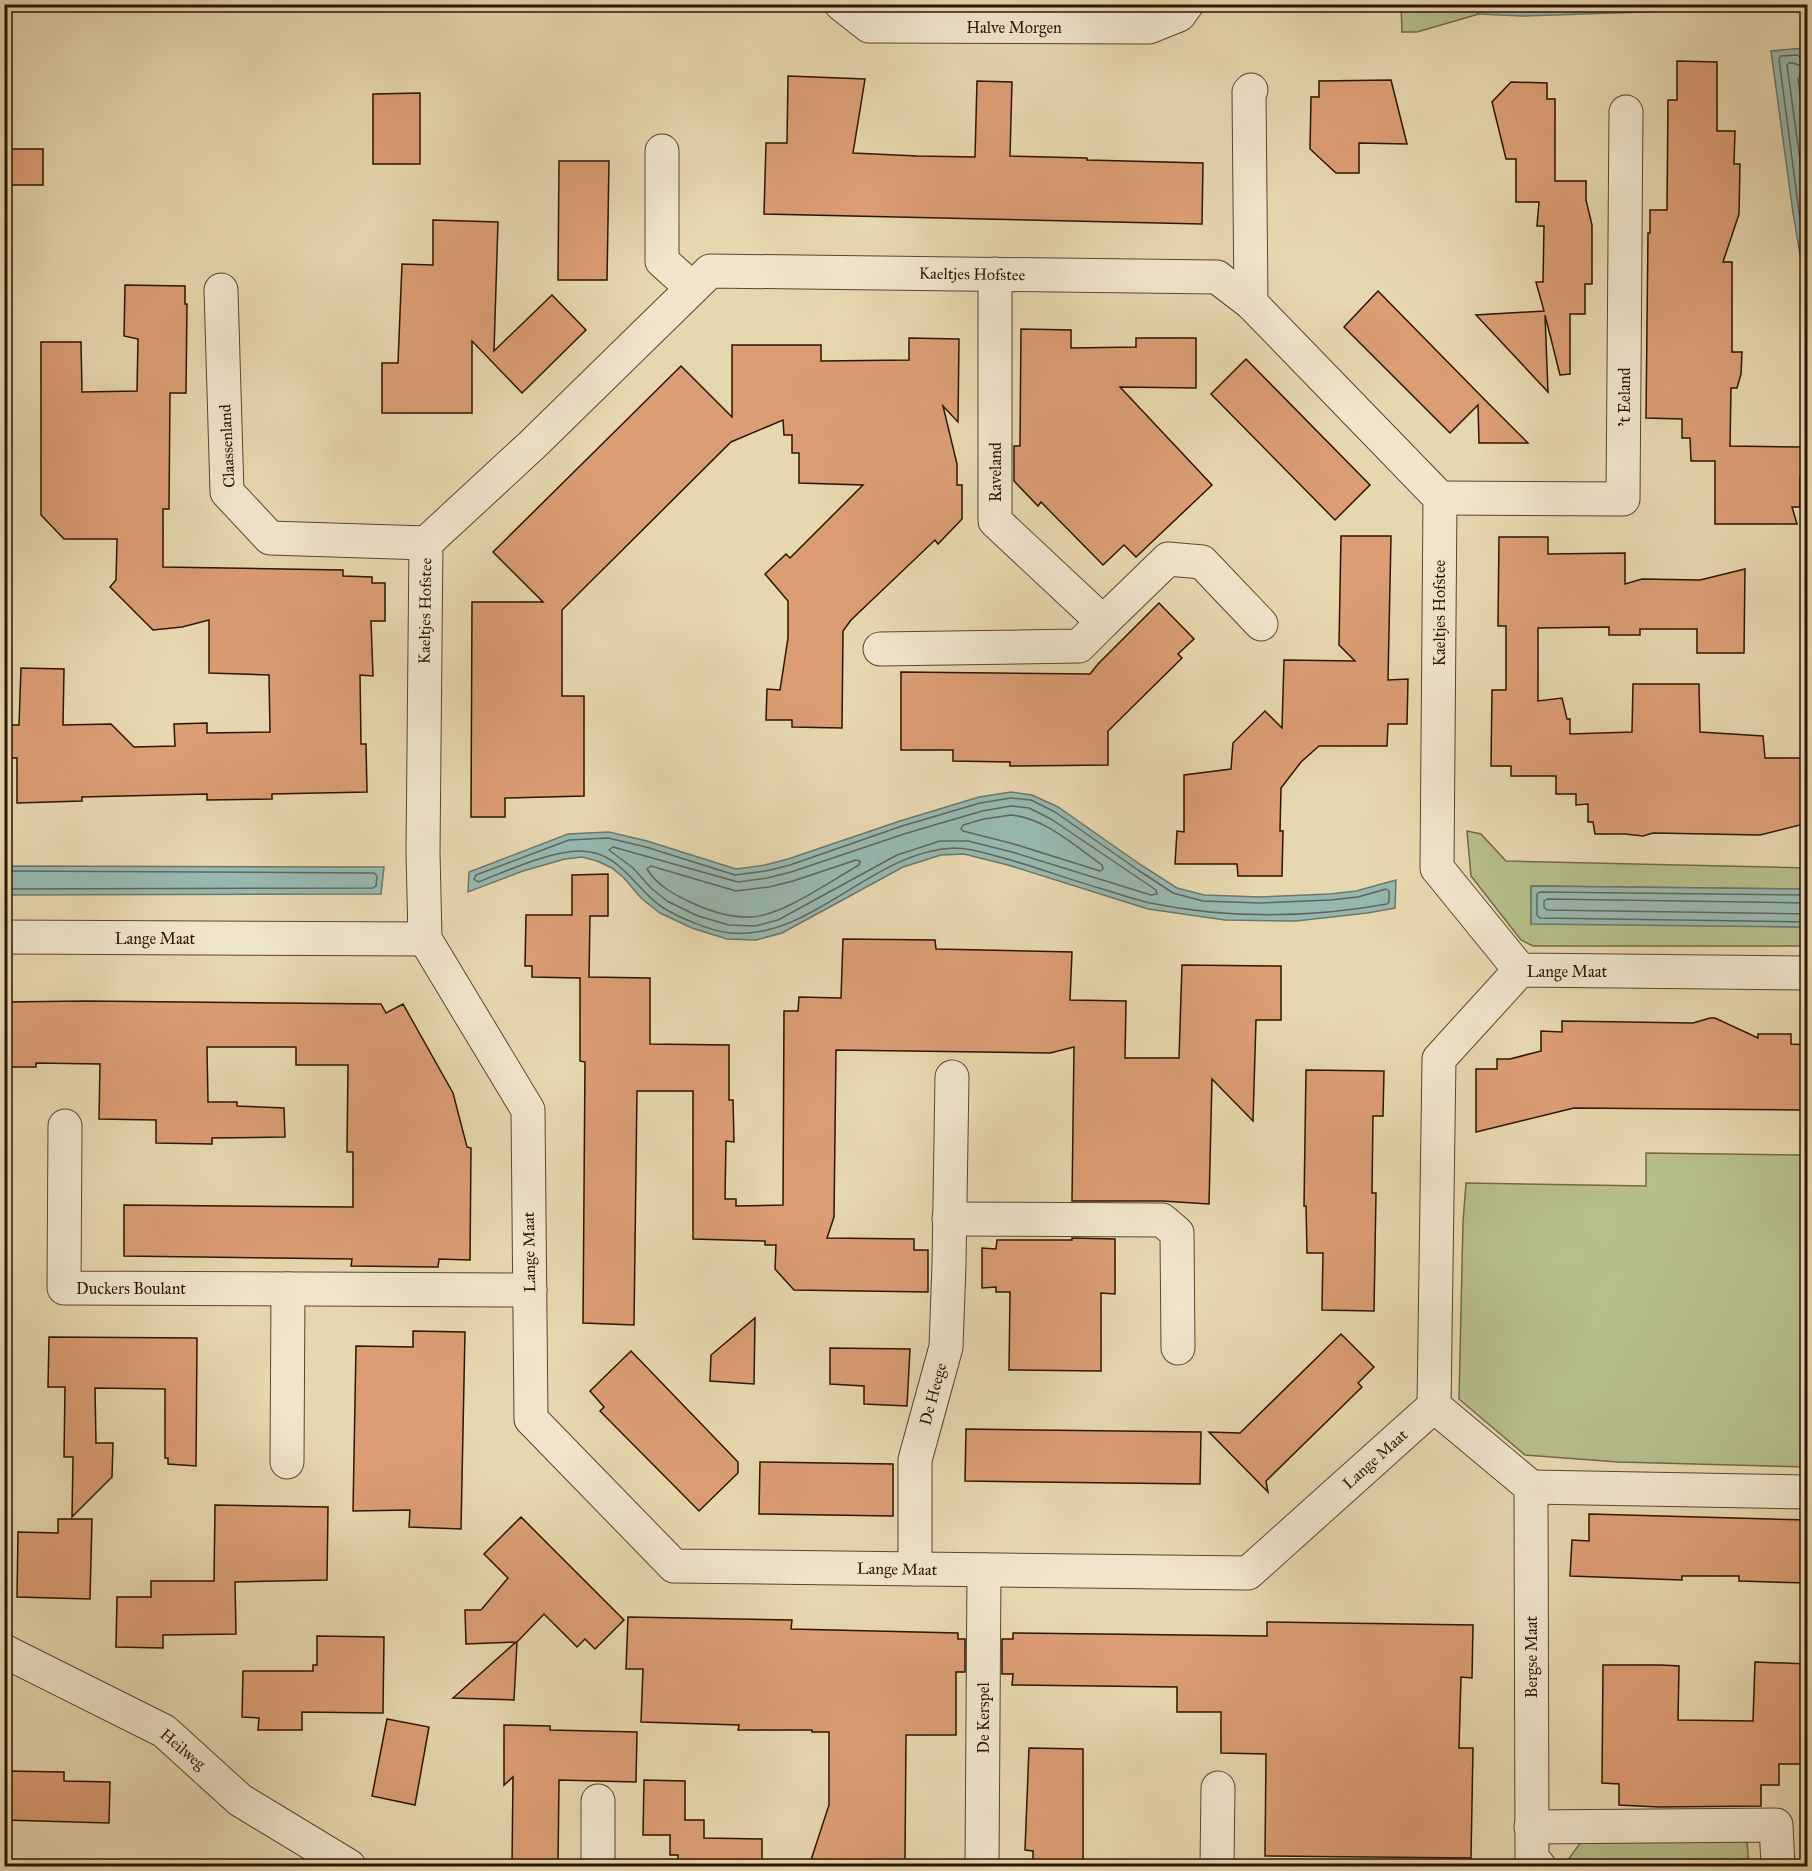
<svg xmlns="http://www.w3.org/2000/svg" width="1812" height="1871" font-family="'IM FELL Great Primer',serif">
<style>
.green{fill:#b6be8a;stroke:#716a45;stroke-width:1.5}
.water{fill:#97b8b0;stroke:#6c776a;stroke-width:1.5}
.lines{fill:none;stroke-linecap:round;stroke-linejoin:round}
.shore{stroke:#626658;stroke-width:1.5}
.building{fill:#dc9d75;stroke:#2c1500;stroke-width:1.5}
.minor-casing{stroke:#5b462c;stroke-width:35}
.minor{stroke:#efe5cb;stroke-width:33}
.labels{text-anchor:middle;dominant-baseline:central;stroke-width:4.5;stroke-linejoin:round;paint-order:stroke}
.street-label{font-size:16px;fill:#2c1500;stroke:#efe5cb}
</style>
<rect width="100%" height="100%" fill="#e7d7af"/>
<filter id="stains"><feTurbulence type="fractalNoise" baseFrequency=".00333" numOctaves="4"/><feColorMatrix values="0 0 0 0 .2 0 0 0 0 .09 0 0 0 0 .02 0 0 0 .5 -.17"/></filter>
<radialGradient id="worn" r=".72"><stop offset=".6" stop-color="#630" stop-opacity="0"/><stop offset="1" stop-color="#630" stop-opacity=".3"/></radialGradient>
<g class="green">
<path d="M1401,5H1468L1479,14L1417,32H1402Z"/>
<path d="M1467,831L1481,834L1506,861L1807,868V889L1531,886V923L1807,927V946H1533L1521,940L1471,876Z"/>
<path d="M1646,1153L1807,1155V1467L1618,1462L1525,1455L1459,1399L1463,1222L1466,1183L1646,1186Z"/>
<path d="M1747,1841L1749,1866H1568L1565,1864L1581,1842Z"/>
</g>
<g class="water">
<path d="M1793,5V7L1522,16L1479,14L1468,5Z"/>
<path d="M1804,48L1808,69L1807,296L1793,213L1771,51Z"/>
<path d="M1011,792L1032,795L1058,807L1141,865L1177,888L1204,895L1260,897L1330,894L1356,891L1396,880L1395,908L1367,913L1296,921L1225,920L1148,909L1008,865L964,854L941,855L903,867L782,933L756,940L727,939L692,928L660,913L641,898L624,878L612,868L597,861L582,857L565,859L523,871L468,892L469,872L568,834L609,832L647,841L736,869L765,865L788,859L900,821L979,797Z"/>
<path d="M5,866L384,867L381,894L5,895Z"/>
<path d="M1531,886L1807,889V927L1531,924Z"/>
</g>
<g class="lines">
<g class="shore">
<path d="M1477,4L1482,9L1522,10L1672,4"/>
<path d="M1808,59H1803L1797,55L1781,56L1779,59L1799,212L1808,262"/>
<path d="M1808,67C1800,67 1796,62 1789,63L1787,65L1808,219"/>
<path d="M1808,76H1800L1798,79L1808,152"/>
<path d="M1011,798L1031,800L1055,812L1138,870L1173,893L1203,901L1260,903L1330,900L1358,897L1386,889L1389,891V902L1387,904C1309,918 1228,919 1150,903C1133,899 1116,893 1099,888C1064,878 1031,865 996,856C982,852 969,848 954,848C872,851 811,941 730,933C711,931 679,918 662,907C634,888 620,851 580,851C550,851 507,871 478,882L474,879L476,875L569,840L608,838L646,847L735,875L766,871L790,865L902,826L980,803Z"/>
<path d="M1011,806L1029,808L1051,819L1156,890L1157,894L1151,895L1012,852L968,841H940L897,855L778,920L755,926L729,925L698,916L667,901L651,888L633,868L609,850L613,847L738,882L767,878L791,872L904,834L982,811Z"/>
<path d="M1011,815C1045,818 1075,846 1102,865L1103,869L1100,871L1014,844L963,831L961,829L963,825L984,819Z"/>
<path d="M856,860L860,861L859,865C831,881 783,915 752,917C731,918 709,911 690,902C673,894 657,885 647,869L651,866L736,891L769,887L793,881Z"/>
<path d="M4,871L374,873L377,876L376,886L373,888L4,889"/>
<path d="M1808,895L1540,892L1537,894V915L1540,918L1808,922"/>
<path d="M1808,903L1547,899L1544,901V907L1547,910L1808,914"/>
</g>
</g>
<g class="building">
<path d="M1677,61L1717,62V131H1735L1734,164H1740L1739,214L1723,262H1732V352H1742L1741,374L1737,388H1731L1730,446L1805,447V474L1800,477V507H1792L1797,524H1715V461H1691L1690,438H1682V419L1646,418L1648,233H1650V210H1667L1668,100H1677Z"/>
<path d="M788,76L865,79L853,153L917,156L975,157L977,81L1012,82L1010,156L1087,158V160L1203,163L1202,224L764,214L766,143H787Z"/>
<path d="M1391,80L1407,144L1359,143V173H1336L1310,149L1311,97H1319V81Z"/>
<path d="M1511,82L1547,83V99H1555V181H1586V200L1592,225V284H1585V314H1570V374L1560,375L1545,315L1548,392L1476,315L1544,311L1536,282H1543L1544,226H1537L1539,202H1516V159H1506L1492,102Z"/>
<path d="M420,93V164H373V94Z"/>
<rect x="4" y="149" width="39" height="36"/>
<path d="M559,161H609L607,280H558Z"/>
<path d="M433,220L498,222L494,351L552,295L586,330L522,393L472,341V413H382V363H398L402,264L433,265Z"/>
<path d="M125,285L185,286V304H187L186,393H170L169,509H163V567L343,570V576L372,577V583H385V621H371L373,676L360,675L361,744H366L367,792L272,794V799L207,800V794L82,797V801L17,803V758H4V725H19L21,668L64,669L63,725L111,724L134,747L175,746L174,724L207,723V733L270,732L269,675L209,673V620L182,627L153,630L110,587L116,580L117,539H64L41,515V342H81L82,392L137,391L138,339L124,336Z"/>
<path d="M1378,291L1484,399L1528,443H1479L1478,405L1450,433L1344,327Z"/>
<path d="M1021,329L1071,330V348L1136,347V338H1196V388L1120,387L1212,485L1136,557L1124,545L1103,565L1041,502L1038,506L1014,481V446H1020Z"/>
<path d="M909,338L959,339L958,422L943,406L957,464V485H962V519L938,544L935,540L851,620L843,631L842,728L792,727V720H766L767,689L780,690L788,638V601L765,574L786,554L790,558L863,485L799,483V453H792V435H784L783,420L731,442L562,610V696H584V796L505,798V817H471L472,602H543L493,552L681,366L732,417V345H821V361L909,360Z"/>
<path d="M1246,359L1370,485L1335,520L1211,394Z"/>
<path d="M1341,536H1391L1388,680L1408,679L1407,724H1388L1387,746H1319L1301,762L1281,788L1280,831H1283L1282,876H1238L1237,864H1175L1177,831L1184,832V775L1231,769L1233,743L1265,711L1282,728L1284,660L1355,661L1339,645Z"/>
<path d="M1499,537H1548V554L1625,553V584L1642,579L1700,580L1745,569L1744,653H1697V629H1640V635H1609V627L1538,628V701L1562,698L1567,719H1570V734L1632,732L1633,684H1699L1700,732L1763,736L1765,758H1808V823L1760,835L1653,833L1643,836L1625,834H1595L1593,822H1588V804L1576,805V794H1556V776H1511V766H1491L1492,690H1506V626H1498Z"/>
<path d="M1159,603L1194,639L1178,654L1182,658L1108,731V765L1010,766V762L953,761V750H901V672L1090,674L1098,664Z"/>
<path d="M608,874V916H590L589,977L650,978V1044L729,1045V1100H733L734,1142L726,1141L725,1199H736V1206L783,1205L784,1011H798L799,997L841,998L843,939L935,940L936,949L1072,952L1070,1000L1126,1001L1125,1058H1179L1182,965L1281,966V1020H1256L1253,1121L1212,1079L1209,1204L1162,1201H1072L1074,1047L1050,1053L836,1050L834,1217L827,1238L914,1239V1250H928V1292L794,1290L775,1269L776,1245H765V1241L693,1239V1091H637L634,1325L583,1323L585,1062L580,1061V978L532,977V966H525L526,915H572V875Z"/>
<path d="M86,1001L381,1004L386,1013L403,1004L453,1093L467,1147L471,1148L470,1260L439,1259L438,1267L351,1266L352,1259L124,1256V1205L353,1207V1152H347L348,1065H296V1047H207L208,1102H237V1106L284,1108L285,1137L212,1138V1144L156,1143V1120L99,1119L100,1064L36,1063V1067H4V1002Z"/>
<path d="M1710,1018H1715L1758,1038V1034H1791V1044L1808,1045V1093H1803V1110L1574,1108L1476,1132V1069H1497V1059H1510L1541,1051V1031L1562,1032V1021L1693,1023Z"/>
<path d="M1306,1070L1384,1071L1383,1116H1373L1372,1193H1376L1374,1311L1322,1310L1323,1253H1307L1306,1206H1304Z"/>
<path d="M1072,1238L1115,1239V1294L1101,1293V1371L1009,1370L1010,1292H996V1287L982,1288V1248L996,1249L997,1240H1072Z"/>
<path d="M755,1318L754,1384L710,1381L711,1355Z"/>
<path d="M413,1331L465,1332L461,1529L409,1527L410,1510L353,1511L356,1346L413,1347Z"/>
<path d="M1341,1334L1374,1367L1358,1383L1362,1387L1266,1481L1268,1492L1209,1432L1240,1433Z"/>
<path d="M49,1337L197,1338L196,1466L168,1464V1458H165V1389L95,1388L96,1443H113L112,1477L72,1517L73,1457H64L65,1387H48Z"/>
<path d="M830,1348L910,1349L907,1406L864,1404V1386L830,1384Z"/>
<path d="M631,1351L738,1462V1473L699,1511L600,1411L604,1407L590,1391Z"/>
<path d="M966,1429L1201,1432L1200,1484L965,1481Z"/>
<path d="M760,1462L893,1464V1516L759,1514Z"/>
<path d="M215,1505L328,1507L327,1580L235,1582L236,1634L163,1635V1648L116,1647L117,1597H151V1581H214Z"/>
<path d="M1589,1514L1808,1520V1583L1739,1581V1576H1682V1580L1570,1576L1572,1540L1589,1541Z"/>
<path d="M521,1517L624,1620L595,1649L585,1639L577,1647L544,1614L517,1642L514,1700L453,1698L516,1642L466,1644L465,1610H481L508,1578L484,1554Z"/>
<path d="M58,1519H92L90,1599L17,1597L18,1532L58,1533Z"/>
<path d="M628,1617L792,1620L791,1629L958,1633V1639H965V1672H956V1735H906L905,1861L884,1860V1866H809L829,1805V1732H812V1730H738L739,1725L641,1722L643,1669H626Z"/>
<path d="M1267,1622L1473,1625L1472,1678L1461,1677L1459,1748H1473L1471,1858L1265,1856L1266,1754L1221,1753V1712H1177V1687L1012,1685L1013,1674H1002V1639H1013V1633L1267,1636Z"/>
<path d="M317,1636L384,1637L383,1713L302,1712V1730H258L259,1718L242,1717L243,1671H313V1665H317Z"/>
<path d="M1755,1662L1808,1664V1764H1779V1785H1761V1806L1659,1807L1619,1805V1784L1602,1783L1603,1665H1661L1679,1666L1678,1720L1753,1721Z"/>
<path d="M387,1719L429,1727L415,1805L372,1796Z"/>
<path d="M504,1725L550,1726V1730L637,1732L636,1782L559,1780L558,1864L512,1865L513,1777L504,1785Z"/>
<path d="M1029,1748L1083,1749V1866H1033V1851L1025,1850Z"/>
<path d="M4,1771L64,1772V1781L110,1782L109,1823L4,1820Z"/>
<path d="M644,1780L685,1781V1820H704V1838L762,1839V1866H678V1855H670V1835H643Z"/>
</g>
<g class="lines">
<g class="minor-casing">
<g id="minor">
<path d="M841,4L869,26L1149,27L1179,15L1187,4"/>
<path d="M1251,90L1249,92L1251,303"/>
<path d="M662,151V261L692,288"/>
<path d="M221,290L227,492L270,538L426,543"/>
<path d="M1440,498L1623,499L1626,112"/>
<path d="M1103,622L1168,559L1202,562L1261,624"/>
<path d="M880,649L1079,646L1103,622L995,521V274"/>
<path d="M4,937L425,939"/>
<path d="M1520,970L1437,868L1440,498L1251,303L1217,277L710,271L532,445L426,543L423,852L425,939L528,1110L531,1419L674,1566L1248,1573L1434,1406L1439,1059L1520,970L1808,973"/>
<path d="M65,1126L64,1288L530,1290"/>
<path d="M949,1219L1162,1220L1177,1233L1178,1348"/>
<path d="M1434,1406L1531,1487L1532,1858L1539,1866"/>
<path d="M287,1462L288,1289"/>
<path d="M1531,1487L1808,1492"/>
<path d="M915,1569V1460L946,1347L949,1264L952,1077"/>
<path d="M4,1651L164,1731L240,1800L349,1866"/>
<path d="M598,1801V1866"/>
<path d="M1531,1827L1776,1825L1778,1866"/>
<path d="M982,1866L984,1570"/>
<path d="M1217,1866L1218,1788"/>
</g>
</g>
<use href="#minor" class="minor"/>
</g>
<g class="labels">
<g class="street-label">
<text x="1014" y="27">Halve Morgen</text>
<text transform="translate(972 274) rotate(1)">Kaeltjes Hofstee</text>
<text transform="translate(1624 397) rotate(-90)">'t Eeland</text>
<text transform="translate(227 446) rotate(-93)">Claassenland</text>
<text transform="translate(995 472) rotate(-90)">Raveland</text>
<text transform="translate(425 611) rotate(-89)">Kaeltjes Hofstee</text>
<text transform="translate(1439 613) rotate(-90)">Kaeltjes Hofstee</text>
<text x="155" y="938">Lange Maat</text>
<text x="1567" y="971">Lange Maat</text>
<text transform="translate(529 1252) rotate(-91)">Lange Maat</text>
<text x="131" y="1288">Duckers Boulant</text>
<text transform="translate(933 1394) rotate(-75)">De Heege</text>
<text transform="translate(1375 1459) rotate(-42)">Lange Maat</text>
<text transform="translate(897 1569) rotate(1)">Lange Maat</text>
<text transform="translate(1531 1657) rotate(-90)">Bergse Maat</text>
<text transform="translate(983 1718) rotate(-90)">De Kerspel</text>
<text transform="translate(183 1749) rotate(40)">Heilweg</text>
</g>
</g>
<rect width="1812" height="1871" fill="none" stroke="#e7d7af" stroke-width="24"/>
<rect x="6" y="6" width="1800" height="1859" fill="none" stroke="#2c1500" stroke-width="3"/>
<rect x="12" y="12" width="1788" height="1847" fill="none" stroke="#2c1500" stroke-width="1.5"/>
<rect width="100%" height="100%" filter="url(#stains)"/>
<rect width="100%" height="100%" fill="url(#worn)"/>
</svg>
